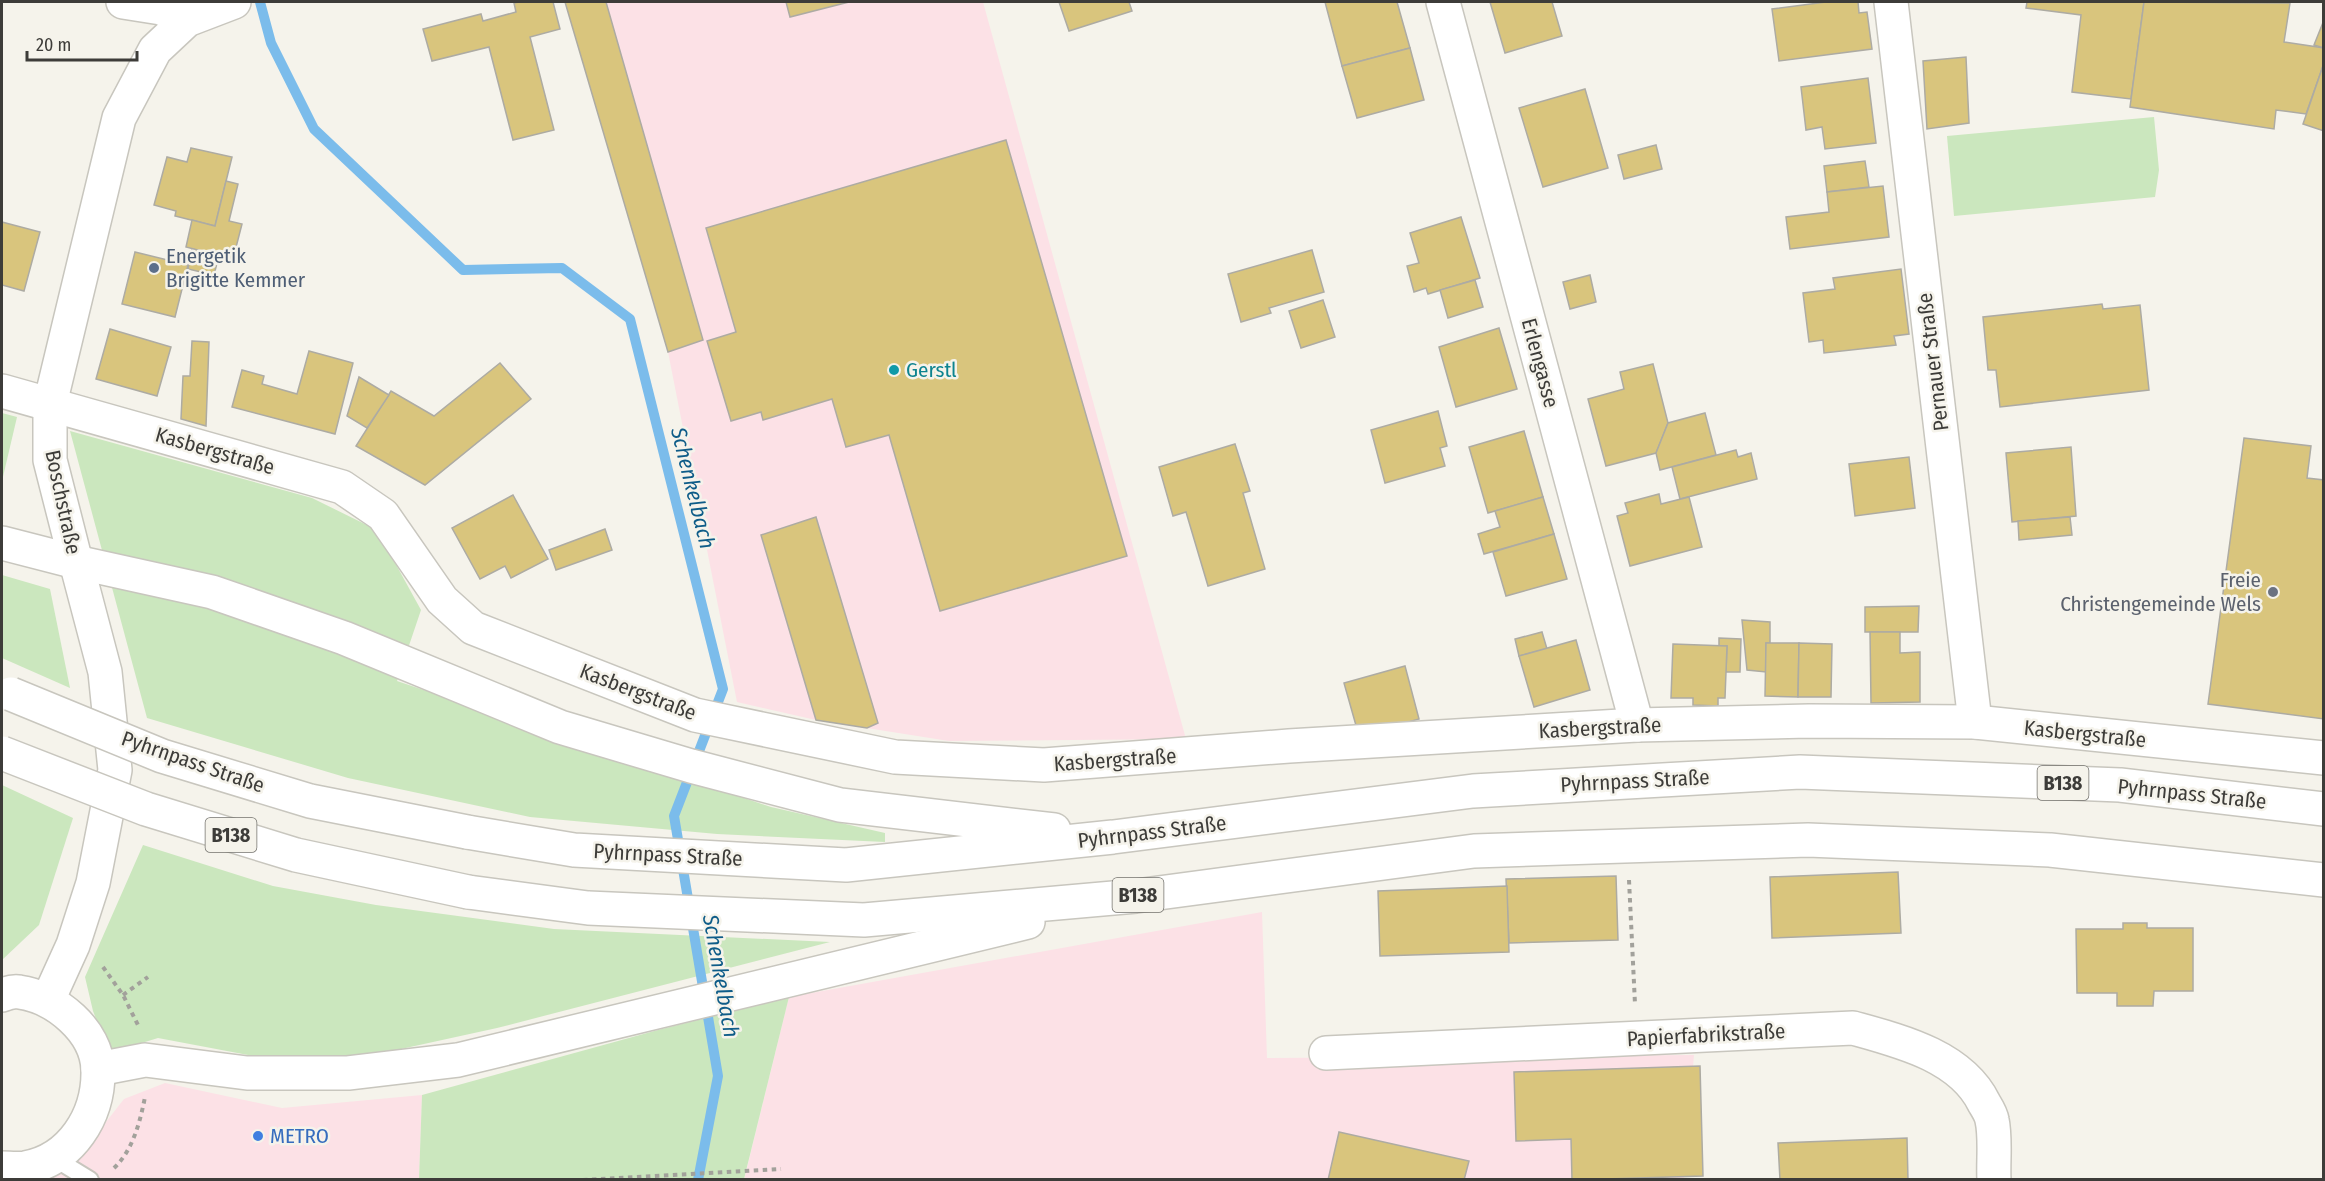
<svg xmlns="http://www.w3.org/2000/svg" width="2325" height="1181" font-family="'Fira Sans Condensed',sans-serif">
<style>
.commercial{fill:#fce1e6}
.green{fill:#cbe7be}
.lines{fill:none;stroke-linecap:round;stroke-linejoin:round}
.stream{stroke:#7bbceb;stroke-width:10}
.building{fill:#d9c57d;stroke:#adaba3;stroke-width:1.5}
.lane-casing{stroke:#c8c6be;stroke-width:20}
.street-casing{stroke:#c8c6be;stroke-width:36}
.secondary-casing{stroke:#c8c6be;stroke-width:36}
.primary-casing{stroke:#c8c6be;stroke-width:36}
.path{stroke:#a2a19b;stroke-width:4;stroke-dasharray:4.5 4.5;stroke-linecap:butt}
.lane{stroke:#fff;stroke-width:16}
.street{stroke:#fff;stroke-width:33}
.secondary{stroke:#fff;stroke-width:33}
.primary{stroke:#fff;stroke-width:33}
.primary-bridge-casing{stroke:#c8c6be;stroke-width:36;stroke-linecap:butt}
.primary-bridge{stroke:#fff;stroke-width:33}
.service-dot{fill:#5c6f8a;stroke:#f5f3eb;stroke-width:2}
.culture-dot{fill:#0f9aa8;stroke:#f5f3eb;stroke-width:2}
.worship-dot{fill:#6b7280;stroke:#f5f3eb;stroke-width:2}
.shop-dot{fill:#3f7fe0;stroke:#f5f3eb;stroke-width:2}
.labels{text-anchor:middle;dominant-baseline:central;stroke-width:5;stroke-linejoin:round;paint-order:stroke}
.shield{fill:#f5f3eb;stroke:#74736e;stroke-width:1.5}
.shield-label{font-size:20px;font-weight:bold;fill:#3d3c39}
.service-label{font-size:21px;fill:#4e5e75;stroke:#f5f3eb;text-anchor:start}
.street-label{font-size:21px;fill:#3d3c39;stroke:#f5f3eb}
.culture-label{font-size:21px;fill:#0d838f;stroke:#f5f3eb;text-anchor:start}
.worship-label{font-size:21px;fill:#5b616d;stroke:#f5f3eb;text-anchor:end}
.shop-label{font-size:21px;fill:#366cbe;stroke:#f5f3eb;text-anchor:start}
.water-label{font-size:22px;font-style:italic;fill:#0e5c88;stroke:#f5f3eb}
</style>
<rect width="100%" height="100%" fill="#f5f3eb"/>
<g class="commercial">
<path d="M566,2H983L1186,739L949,741L816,720L737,702L668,352Z"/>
<path d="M1262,912L1267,1058L1694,1055L1684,1179L744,1180L789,997Z"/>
<path d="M165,1083L282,1108L422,1095L419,1179L39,1180L74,1163L124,1099Z"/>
</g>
<g class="green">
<path d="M2154,117L2159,170L2155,197L1954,216L1947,136Z"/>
<path d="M2,413L17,417L2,481Z"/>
<path d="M70,431L312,498L377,530L421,610L397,681L771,807L885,833V842L717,834L530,817L348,778L147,718Z"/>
<path d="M2,575L50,589L70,688L2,658Z"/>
<path d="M2,785L73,818L39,925L2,960Z"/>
<path d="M143,845L273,886L376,905L554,929L830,942L497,1028L369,1056L270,1059L158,1038L109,1053L93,1011L85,977Z"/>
<path d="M789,997L744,1179H419L422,1095L658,1030Z"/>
</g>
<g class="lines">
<path class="stream" d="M260,2L271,43L314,129L463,270L562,268L630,319L723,689L674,816L718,1076L698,1180"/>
</g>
<g class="building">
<path d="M519,2H553L560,29L530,37L554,130L513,140L489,47L432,61L423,29L481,14L483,21L516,12L514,3Z"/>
<path d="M565,2H606L703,340L668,352Z"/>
<path d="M786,2H849L790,17Z"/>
<path d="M1059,2H1129L1132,11L1069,31Z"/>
<path d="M1325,2H1397L1410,48L1342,66Z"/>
<path d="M1490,2H1552L1562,36L1505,53Z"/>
<path d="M1826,2H1858L1859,13L1867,12L1872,49L1779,61L1772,9Z"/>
<path d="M2027,2H2144L2131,99L2072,92L2081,15L2026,8Z"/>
<path d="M2144,2L2290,3L2284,42L2324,48V63L2306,114L2276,110L2274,129L2130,107Z"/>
<path d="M2324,20V48L2314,45Z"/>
<path d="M1410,48L1424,100L1357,118L1342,66Z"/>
<path d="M1966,57L1969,123L1927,129L1923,61Z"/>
<path d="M2324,63V131L2303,124Z"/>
<path d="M1868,78L1876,143L1825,149L1822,127L1806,130L1801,87Z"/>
<path d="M1585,89L1608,168L1543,187L1519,108Z"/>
<path d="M1006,140L1127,556L940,611L889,435L846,447L832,399L763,420L761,412L731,421L707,341L736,332L706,228Z"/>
<path d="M1656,145L1662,169L1624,179L1618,155Z"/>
<path d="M191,148L232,157L215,226L175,216L176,211L154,205L167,157L187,162Z"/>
<path d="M1865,161L1869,187L1827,192L1824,166Z"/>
<path d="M226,181L238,184L229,221L242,224L233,259L186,247L192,220L215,226Z"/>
<path d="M1883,186L1889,237L1790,249L1786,217L1829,212L1827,192Z"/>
<path d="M1461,217L1480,278L1428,294L1426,288L1414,292L1407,266L1419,263L1410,233Z"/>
<path d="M2,222L40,232L24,291L2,285Z"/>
<path d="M192,249L219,255L214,275L188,269Z"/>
<path d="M1312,250L1324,292L1269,308L1271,313L1241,322L1228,274Z"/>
<path d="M135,252L188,265L175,317L122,304Z"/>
<path d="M1901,269L1909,334L1894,336L1896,345L1824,353L1823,340L1809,342L1803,293L1835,289L1833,278Z"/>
<path d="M1590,275L1596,302L1570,309L1563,282Z"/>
<path d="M1475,280L1483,307L1448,318L1440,290Z"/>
<path d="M1323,300L1335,337L1301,348L1289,311Z"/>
<path d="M2102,304L2103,309L2140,305L2149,390L2000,407L1996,370H1988L1983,317Z"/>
<path d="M1499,328L1517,389L1456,407L1439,347Z"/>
<path d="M110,329L171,347L157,396L96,379Z"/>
<path d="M192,341L209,342L206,426L181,419L183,376H190Z"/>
<path d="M309,351L353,363L335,434L232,407L242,370L264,376L262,384L297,394Z"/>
<path d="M500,363L531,399L425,485L356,446L391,391L434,416Z"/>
<path d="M1653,364L1668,423L1656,453L1606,466L1588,399L1624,389L1620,372Z"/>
<path d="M359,377L389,395L367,428L347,416Z"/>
<path d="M1438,411L1447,446L1440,448L1445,466L1385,483L1371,430Z"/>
<path d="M1705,413L1716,455L1660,470L1656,453L1668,423Z"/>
<path d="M1524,431L1543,497L1488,513L1469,447Z"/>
<path d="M2244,438L2311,446L2307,478L2324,480V719L2208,704Z"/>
<path d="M1235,444L1250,491L1243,493L1265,569L1208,586L1186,512L1173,516L1159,467Z"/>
<path d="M2071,447L2076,516L2012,522L2006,453Z"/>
<path d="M1736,450L1738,457L1751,453L1757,479L1680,499L1672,467Z"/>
<path d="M1909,457L1915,508L1855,516L1849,464Z"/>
<path d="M1659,494L1661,504L1689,497L1702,547L1630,566L1617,516L1628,513L1625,503Z"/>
<path d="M513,495L548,559L511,578L505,566L480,579L452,528Z"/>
<path d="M1543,497L1554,534L1484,554L1478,534L1500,527L1495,511Z"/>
<path d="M816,517L878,723L867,728L816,720L761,535Z"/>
<path d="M2070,517L2072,535L2019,540L2018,521Z"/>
<path d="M605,529L612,550L556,570L549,550Z"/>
<path d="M1554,534L1567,579L1506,596L1493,552Z"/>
<path d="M1919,606L1918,632H1865V607Z"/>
<path d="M1742,620L1770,622V643H1766V672L1747,670Z"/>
<path d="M1542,632L1547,649L1519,656L1515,639Z"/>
<path d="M1870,632H1900V653L1920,652V702L1871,703Z"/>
<path d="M1719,638L1741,639L1740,672H1726L1727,646H1719Z"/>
<path d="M1576,640L1590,690L1534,707L1519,656Z"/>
<path d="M1766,643H1799L1798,697L1765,696Z"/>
<path d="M1799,643L1832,644L1831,697H1798Z"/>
<path d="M1673,644L1727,646L1725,698H1718V706L1693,705V698H1671Z"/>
<path d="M1405,666L1419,719L1359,736L1344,683Z"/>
<path d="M1898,872L1901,933L1772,938L1770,877Z"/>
<path d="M1616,876L1618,940L1509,943L1506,879Z"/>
<path d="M1507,886L1509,952L1380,956L1378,891Z"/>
<path d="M2123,923H2147V928H2193V991H2154L2153,1006H2117V993H2077L2076,929H2123Z"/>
<path d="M1700,1066L1703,1176L1572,1180L1571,1139L1516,1141L1514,1072Z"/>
<path d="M1339,1132L1469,1161L1464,1180H1328Z"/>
<path d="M1907,1138L1908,1180H1780L1778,1143Z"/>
</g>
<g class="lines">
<g class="lane-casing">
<path id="lane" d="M54,1158L90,1180"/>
</g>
<g class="street-casing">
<g id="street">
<path d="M123,2L161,8L187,20"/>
<path d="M1443,2L1637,725"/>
<path d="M1891,2L1975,722"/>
<path d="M2,391L342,487L383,515L442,600L473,628L695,715L895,757L1044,765L1289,746L1637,725L1809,721L1975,722L2324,758"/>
<path d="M76,562L50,460V404L119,118L155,50L187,20L234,2"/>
<path d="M1326,1053L1853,1028C1900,1041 1961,1056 1984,1103C1987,1108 1991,1114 1992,1120C1996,1138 1993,1161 1994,1180"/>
</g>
</g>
<g class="secondary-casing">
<g id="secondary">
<path d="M2,995C7,993 14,991 19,992C56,997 97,1031 98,1070C99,1116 71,1160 25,1168C17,1169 9,1168 2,1168"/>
<path d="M48,1000L73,945L93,883L115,770L105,672L76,562"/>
</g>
</g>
<g class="primary-casing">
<g id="primary">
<path d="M2,543L76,562L212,592L344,638L560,727L691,766L840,805L1054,830"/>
<path d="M467,832L574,850L846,865L1113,837L1473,791L1800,772L2120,785L2324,809"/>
<path d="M468,892L588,908L864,920L1136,896L1474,851L1808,840L2050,850L2324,880"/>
<path d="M98,1069L145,1060L247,1073H348L458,1060L1028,922"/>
</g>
</g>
<g class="path">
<path d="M1629,880L1635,1004"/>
<path d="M103,967L123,995L139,1027"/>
<path d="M123,995L148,977"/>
<path d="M114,1168C133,1150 140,1122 145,1097"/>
<path d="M583,1180L781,1169"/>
</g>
<use href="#lane" class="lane"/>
<use href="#street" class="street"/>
<use href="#secondary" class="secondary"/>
<use href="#primary" class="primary"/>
<g class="primary-bridge-casing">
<g id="primary-bridge">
<path d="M11,694L162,756L310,801L467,832"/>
<path d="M2,753L146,809L296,855L468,892"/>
</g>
</g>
<use href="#primary-bridge" class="primary-bridge"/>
</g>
<circle class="service-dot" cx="154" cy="268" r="6"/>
<circle class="culture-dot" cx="894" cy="370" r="6"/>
<circle class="worship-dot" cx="2273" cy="592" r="6"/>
<circle class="shop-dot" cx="258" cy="1136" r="6"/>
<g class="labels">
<g class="shield">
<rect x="2037.5" y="766" width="51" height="34" rx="4.5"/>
<rect x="205.5" y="818" width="51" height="34" rx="4.5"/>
<rect x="1112.5" y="878" width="51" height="34" rx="4.5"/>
</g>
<g class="shield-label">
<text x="2063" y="783">B138</text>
<text x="231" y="835">B138</text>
<text x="1138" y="895">B138</text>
</g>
<g class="service-label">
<text x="166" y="256">Energetik<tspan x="166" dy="24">Brigitte Kemmer</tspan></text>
</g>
<g class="street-label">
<text transform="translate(1933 362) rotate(-97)">Pernauer Straße</text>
<text transform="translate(1540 363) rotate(75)">Erlengasse</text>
<text transform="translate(215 451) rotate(16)">Kasbergstraße</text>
<text transform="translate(63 502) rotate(78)">Boschstraße</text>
<text transform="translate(638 692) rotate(21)">Kasbergstraße</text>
<text transform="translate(1600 728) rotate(-3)">Kasbergstraße</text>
<text transform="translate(2085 734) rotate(6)">Kasbergstraße</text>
<text transform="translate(1115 760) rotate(-4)">Kasbergstraße</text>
<text transform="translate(193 762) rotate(19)">Pyhrnpass Straße</text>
<text transform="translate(1635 781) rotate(-3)">Pyhrnpass Straße</text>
<text transform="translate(2192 794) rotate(6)">Pyhrnpass Straße</text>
<text transform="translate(1152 832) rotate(-7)">Pyhrnpass Straße</text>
<text transform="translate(668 855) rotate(3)">Pyhrnpass Straße</text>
<text transform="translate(1706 1035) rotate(-3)">Papierfabrikstraße</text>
</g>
<g class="culture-label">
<text x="906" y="370">Gerstl</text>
</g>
<g class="worship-label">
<text x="2261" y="580">Freie<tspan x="2261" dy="24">Christengemeinde Wels</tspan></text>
</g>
<g class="shop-label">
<text x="270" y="1136">METRO</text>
</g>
<g class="water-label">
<text transform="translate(693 488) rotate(76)">Schenkelbach</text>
<text transform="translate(721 976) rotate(80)">Schenkelbach</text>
</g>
</g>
<rect width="2325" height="1181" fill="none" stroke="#3d3c39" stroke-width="6"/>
<path d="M27 51v9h110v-9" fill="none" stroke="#3d3c39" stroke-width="3"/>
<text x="36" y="51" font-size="18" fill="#3d3c39" stroke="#f5f3eb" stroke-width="4.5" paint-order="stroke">20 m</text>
</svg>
